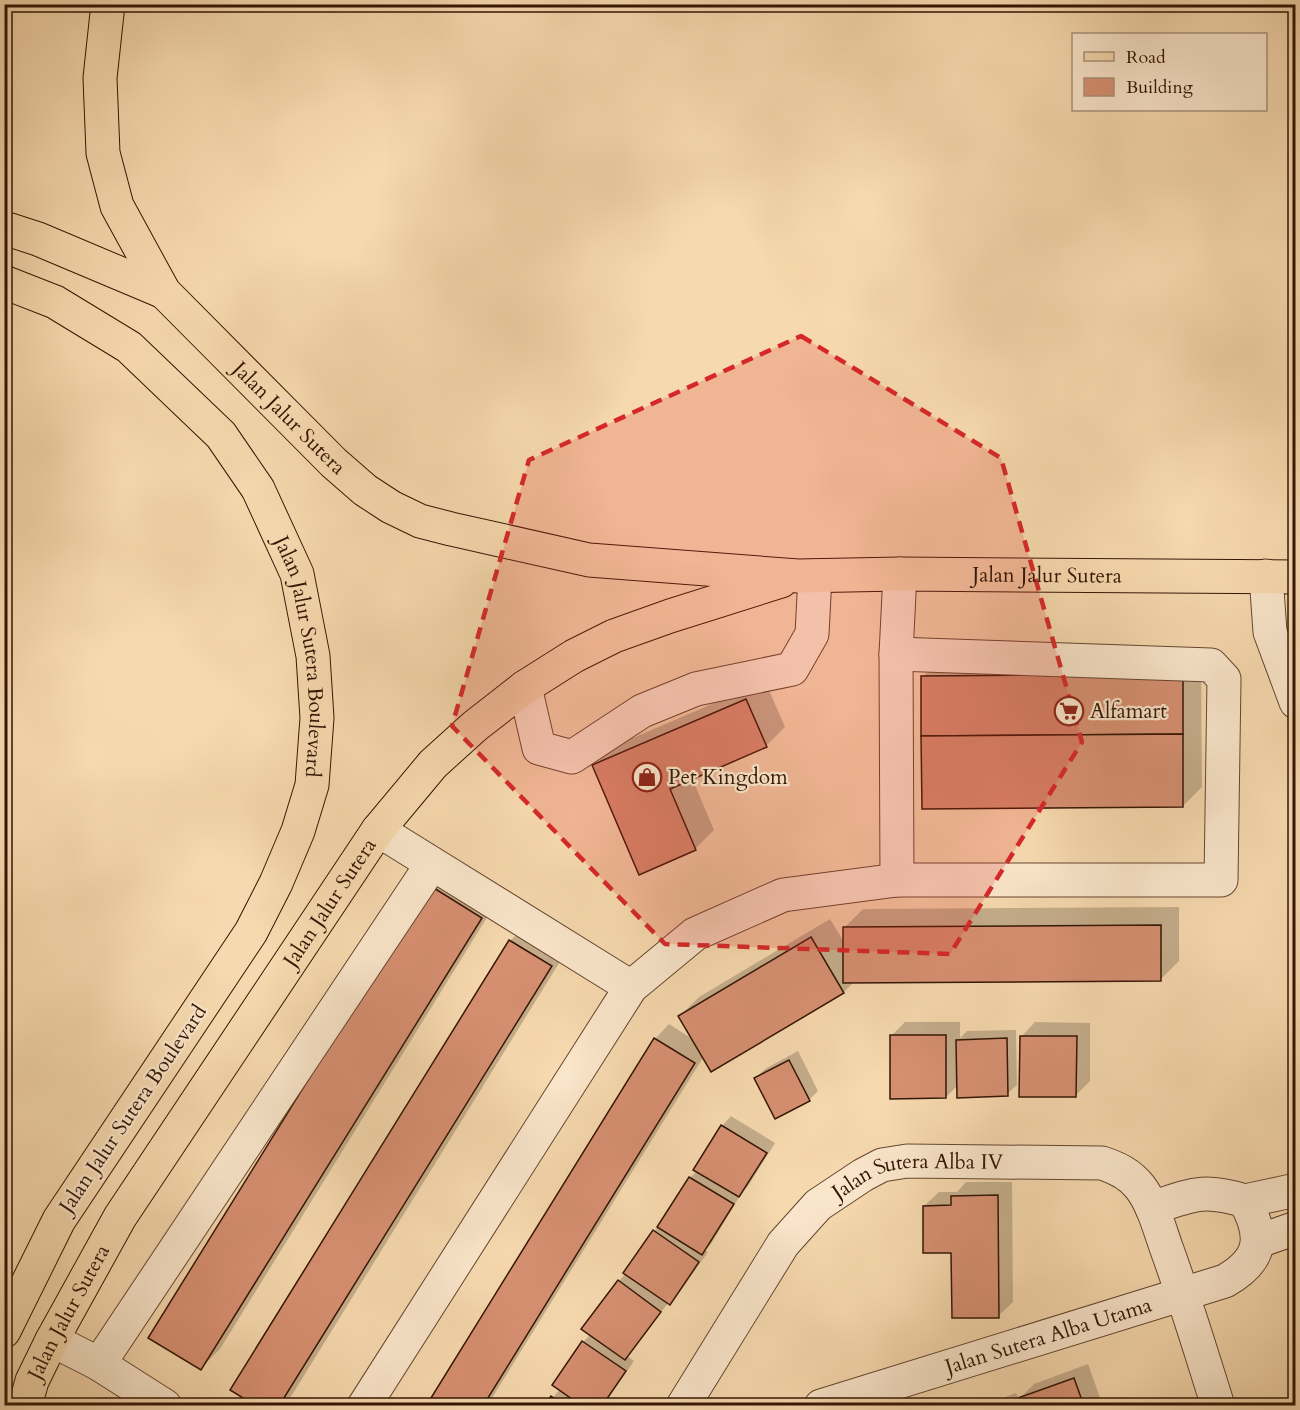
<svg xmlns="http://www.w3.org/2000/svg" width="1300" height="1410" font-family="Cardo,serif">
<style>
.shadow{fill:#0003}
.building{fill:#d79072;stroke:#331504;stroke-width:1.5}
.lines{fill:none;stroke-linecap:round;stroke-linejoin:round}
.minor-casing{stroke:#64462f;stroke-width:35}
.major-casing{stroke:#331504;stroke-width:35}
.minor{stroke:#fae6cb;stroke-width:33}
.major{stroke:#f7d9af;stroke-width:33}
.marked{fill:#d62828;fill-opacity:0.2;stroke:#d62828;stroke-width:4.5;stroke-dasharray:12 8;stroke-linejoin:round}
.labels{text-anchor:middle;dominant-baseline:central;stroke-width:4.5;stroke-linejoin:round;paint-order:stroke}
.street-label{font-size:21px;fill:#331504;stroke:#fae6cb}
.poi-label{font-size:21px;fill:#331504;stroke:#fae6cb;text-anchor:start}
</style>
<rect width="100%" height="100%" fill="#f7d9af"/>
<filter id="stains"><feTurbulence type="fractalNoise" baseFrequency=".00333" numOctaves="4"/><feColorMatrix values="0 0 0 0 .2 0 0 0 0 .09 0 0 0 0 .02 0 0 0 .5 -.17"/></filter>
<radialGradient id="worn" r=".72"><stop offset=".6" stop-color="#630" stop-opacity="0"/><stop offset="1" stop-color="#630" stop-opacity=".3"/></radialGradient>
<g class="shadow">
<path d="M1201,656L1202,787L1183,806L923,677L941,658Z"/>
<path d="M765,681L785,727L766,746L692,778L714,830L695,849L594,766L612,747Z"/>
<path d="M449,867L499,898L220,1349L201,1368L430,886Z"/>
<path d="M1179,907V961L1160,980L854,982L844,992L711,1070L704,1056L487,1406H428L655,1039L669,1024L694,1040L680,1016L699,997L830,919L844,942V928L863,909Z"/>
<path d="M529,922L569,947L292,1395L281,1406H259L510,941Z"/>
<path d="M905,1022H960V1038L967,1031L1016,1030L1017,1085L1007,1094L959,1084L946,1097L891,1036Z"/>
<path d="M1035,1022L1090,1023V1081L1076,1095L1021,1037Z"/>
<path d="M798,1051L818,1091L809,1100L756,1078L765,1069Z"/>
<path d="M731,1116L775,1143L748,1186L741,1194L711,1244L705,1250L708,1252L679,1293L669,1302L627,1356L634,1361L603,1406H546L560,1389L583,1342L591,1334L619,1281L626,1273L654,1231L661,1224L690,1178L697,1171L722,1126Z"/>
<path d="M966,1182H1012L1013,1302L998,1316L953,1252L924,1206L939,1192H957Z"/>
<path d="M1088,1364L1103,1406H982L1016,1393L1019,1399L1034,1384Z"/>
</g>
<g class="building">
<path d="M1183,674V734L921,736V676Z"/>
<path d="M746,699L767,747L670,789L696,850L639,875L592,765Z"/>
<path d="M1183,734V807L922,809L921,736Z"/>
<path d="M429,885L482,918L201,1370L148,1338Z"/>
<path d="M1161,925V981L843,983V927Z"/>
<path d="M811,937L844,993L711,1072L678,1016Z"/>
<path d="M509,940L552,966L279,1406H256L230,1390Z"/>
<path d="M890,1035H946V1098L890,1099Z"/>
<path d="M1020,1036H1077L1076,1097H1019Z"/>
<path d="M654,1038L695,1063L483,1406H426Z"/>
<path d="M1007,1038L1008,1096L957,1098L956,1040Z"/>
<path d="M789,1060L810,1101L775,1119L754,1078Z"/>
<path d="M721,1125L767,1153L739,1197L693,1170Z"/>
<path d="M689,1177L734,1204L702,1255L657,1227Z"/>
<path d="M998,1195L999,1318H952L951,1253H923V1206L951,1205V1196Z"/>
<path d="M653,1230L699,1262L670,1305L623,1273Z"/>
<path d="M618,1280L661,1312L625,1360L581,1329Z"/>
<path d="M582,1341L626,1371L602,1406H582L552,1385Z"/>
<path d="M1074,1378L1084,1406H1021L1018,1398Z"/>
<path d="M551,1396L565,1406H544Z"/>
</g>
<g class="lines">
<g class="minor-casing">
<g id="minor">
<path d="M1266,576L1270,632L1296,702"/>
<path d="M525,687L539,748L572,757L642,711L696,689L792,669L812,634L815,576"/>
<path d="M378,830L631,987"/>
<path d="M897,880L896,654L900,574"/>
<path d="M1245,1201L1296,1190"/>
<path d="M1259,1241L1296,1228"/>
<path d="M52,1340L99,1364L165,1406"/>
<path d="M99,1364L432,864"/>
<path d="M364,1406L631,987L695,934L783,895L897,880H1221L1224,679L1211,665L896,654"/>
<path id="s1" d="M683,1406L783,1244L818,1205L863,1175L882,1165L907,1161L1102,1163C1117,1168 1130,1174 1140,1187C1153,1204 1159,1227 1166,1247C1185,1299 1201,1352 1218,1406"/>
<path id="s2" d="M821,1406L1225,1281C1262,1260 1265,1237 1245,1201C1202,1188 1192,1195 1152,1208"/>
</g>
</g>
<g class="major-casing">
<g id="major">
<path id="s3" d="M108,4L100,78L103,153L117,206L164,292L334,463L365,490L391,507L420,521L451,529L589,560L798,576L900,574L1296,577"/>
<path d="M4,228L38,239L164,292"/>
<path id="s4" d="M4,282L55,302L129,347L221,435L258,489L297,574L313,656L317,718L312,785L298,831L276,883L251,932L59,1220L4,1331"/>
<path id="s5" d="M25,1406L32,1381L52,1340L120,1217L378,830L433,764L475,726L525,687L574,656L614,636L670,616L781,581"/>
</g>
</g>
<use href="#minor" class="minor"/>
<use href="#major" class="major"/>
</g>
<path class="marked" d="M801,336L1001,458L1082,742L950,954L665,944L452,726L529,460Z"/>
<defs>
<g id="supermarket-ring" transform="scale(1.5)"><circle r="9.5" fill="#fae6cb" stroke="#8f2418" stroke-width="1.5"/><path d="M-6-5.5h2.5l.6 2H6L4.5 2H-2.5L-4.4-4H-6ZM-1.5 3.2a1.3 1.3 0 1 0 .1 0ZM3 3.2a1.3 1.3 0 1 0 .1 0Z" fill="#8f2418"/></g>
<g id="shop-ring" transform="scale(1.5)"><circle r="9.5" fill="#fae6cb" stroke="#8f2418" stroke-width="1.5"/><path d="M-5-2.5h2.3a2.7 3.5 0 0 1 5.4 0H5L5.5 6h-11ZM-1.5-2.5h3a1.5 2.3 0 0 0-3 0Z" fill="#8f2418"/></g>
</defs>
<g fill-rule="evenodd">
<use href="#supermarket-ring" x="1069" y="711"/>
<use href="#shop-ring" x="647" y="777"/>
</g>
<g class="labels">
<g class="street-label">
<text stroke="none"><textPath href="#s3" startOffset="480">Jalan Jalur Sutera</textPath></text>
<text stroke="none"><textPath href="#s3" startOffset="1280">Jalan Jalur Sutera</textPath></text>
<text stroke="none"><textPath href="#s4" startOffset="510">Jalan Jalur Sutera Boulevard</textPath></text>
<text stroke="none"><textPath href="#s5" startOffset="590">Jalan Jalur Sutera</textPath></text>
<text transform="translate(133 1109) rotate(-56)">Jalan Jalur Sutera Boulevard</text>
<text stroke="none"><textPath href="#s1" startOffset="351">Jalan Sutera Alba IV</textPath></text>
<text stroke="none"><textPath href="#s5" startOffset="104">Jalan Jalur Sutera</textPath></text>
<text stroke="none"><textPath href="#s2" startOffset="238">Jalan Sutera Alba Utama</textPath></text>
</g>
<g class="poi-label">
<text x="1090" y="711">Alfamart</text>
<text x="668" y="777">Pet Kingdom</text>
</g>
</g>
<rect width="1300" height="1410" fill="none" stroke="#f7d9af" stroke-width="24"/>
<rect x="6" y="6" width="1288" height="1398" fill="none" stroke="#331504" stroke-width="3"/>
<rect x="12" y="12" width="1276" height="1386" fill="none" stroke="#331504" stroke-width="1.5"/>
<rect x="1072" y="33" width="195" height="78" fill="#fae6cb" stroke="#aa927b" stroke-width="1.5"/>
<rect x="1084" y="52" width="30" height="9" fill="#f7d9af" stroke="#aa927b" stroke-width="1.5"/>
<text x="1126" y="63" font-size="18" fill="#331504">Road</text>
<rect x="1084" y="78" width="30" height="18" fill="#d79072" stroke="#aa927b" stroke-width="1.5"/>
<text x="1126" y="93" font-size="18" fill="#331504">Building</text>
<rect width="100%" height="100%" filter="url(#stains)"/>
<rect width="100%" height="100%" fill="url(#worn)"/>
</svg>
